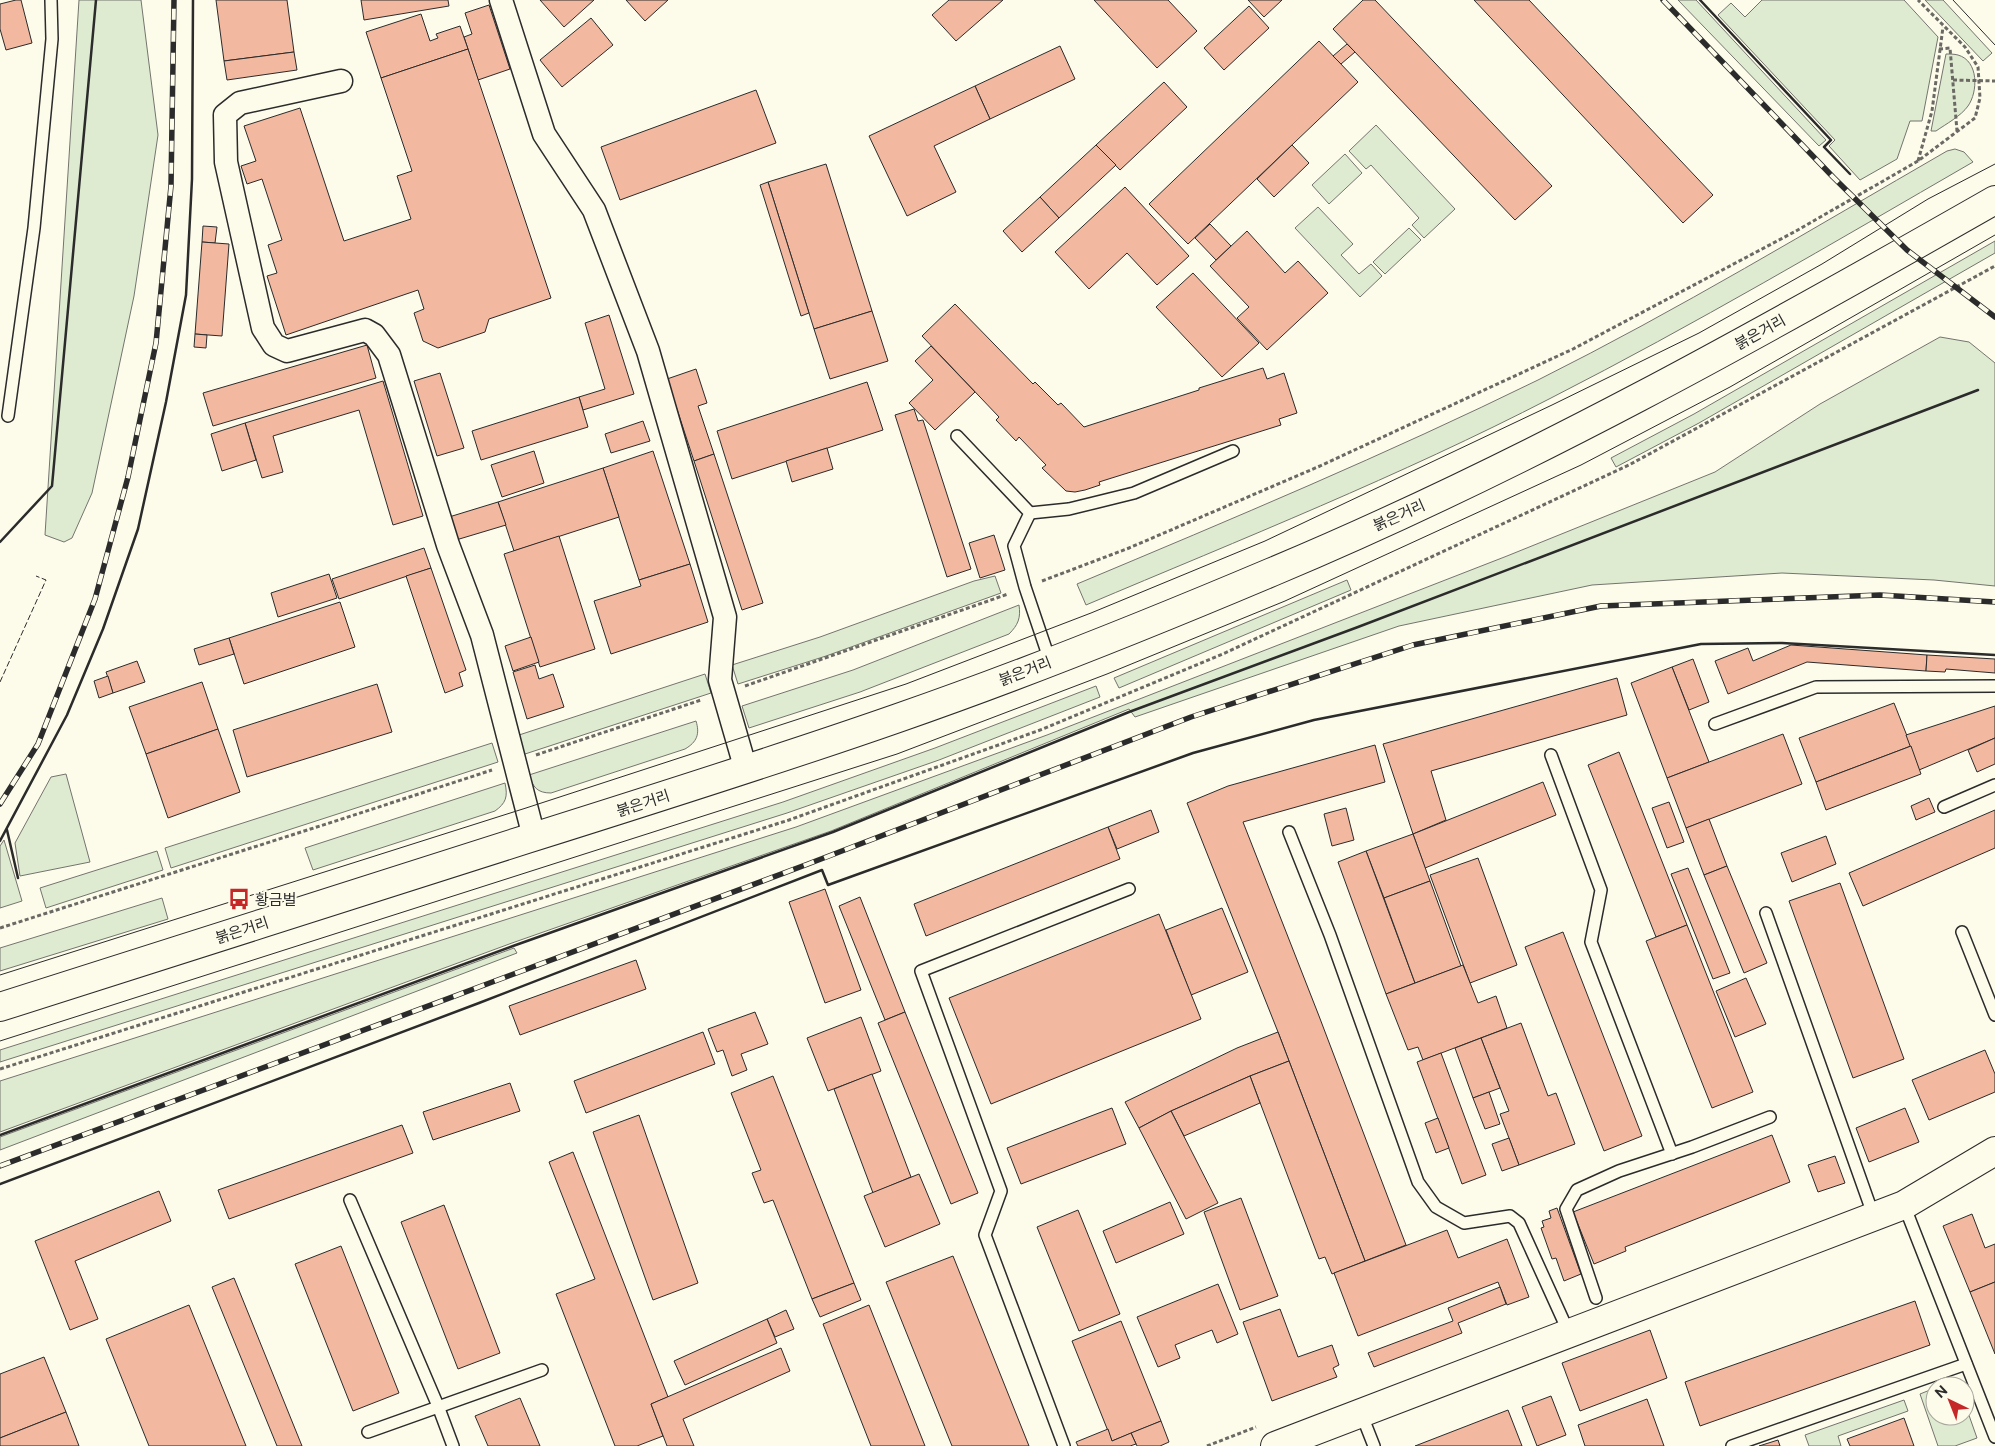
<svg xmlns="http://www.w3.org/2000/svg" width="1995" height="1446" font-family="'Public Sans','Noto Sans KR',sans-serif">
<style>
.green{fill:#deebd1;stroke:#74746e}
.building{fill:#f2b8a0;stroke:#2b2b2b}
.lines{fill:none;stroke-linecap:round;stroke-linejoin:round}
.lane-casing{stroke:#2b2b2b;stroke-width:14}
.street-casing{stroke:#2b2b2b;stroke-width:25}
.secondary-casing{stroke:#2b2b2b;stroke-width:30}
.primary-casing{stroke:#2b2b2b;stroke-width:30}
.path{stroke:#6a6964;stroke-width:3;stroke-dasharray:4 2.5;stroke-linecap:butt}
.lane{stroke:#fdfbea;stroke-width:11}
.street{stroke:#fdfbea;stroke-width:22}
.secondary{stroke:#fdfbea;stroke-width:28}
.primary{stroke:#fdfbea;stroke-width:28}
.tram{stroke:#2b2b2b;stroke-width:1}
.rail-casing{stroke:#2b2b2b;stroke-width:5.5}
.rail{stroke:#fdfbea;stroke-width:4;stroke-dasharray:11;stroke-linecap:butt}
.path-bridge{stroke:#6a6964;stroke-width:3;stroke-dasharray:4 2.5;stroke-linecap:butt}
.fence{stroke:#2b2b2b;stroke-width:1;stroke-dasharray:6 2.5;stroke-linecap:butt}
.wall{stroke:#2b2b2b;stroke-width:2.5}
.labels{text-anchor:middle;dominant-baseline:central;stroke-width:4;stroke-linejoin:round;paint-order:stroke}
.street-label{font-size:15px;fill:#2b2b2b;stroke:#fdfbea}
.poi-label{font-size:15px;fill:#2b2b2b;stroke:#fdfbea;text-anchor:start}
</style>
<rect width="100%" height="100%" fill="#fdfbea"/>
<g class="green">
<path d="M79,0H141L158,135L134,296L92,493L72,538L64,542L45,535Z"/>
<path d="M1678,0H1696L1826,140L1819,146Z"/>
<path d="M1762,0H1904L1938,37L1922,121H1910L1897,159L1860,180L1829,146L1835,140L1718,15L1731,3L1745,17Z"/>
<path d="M1925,0H1943L1992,53L1983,61Z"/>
<path d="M1946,54C1950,54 1954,54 1958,55C1979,61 1978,92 1968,106C1961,116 1946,124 1936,131H1931Z"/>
<path d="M1376,125L1455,209L1424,238L1412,225L1419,218L1371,165L1366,169L1349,151Z"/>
<path d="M1955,149L1964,152L1973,162C1833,243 1694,325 1551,398C1400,476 1242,539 1086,605L1077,584C1232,519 1387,454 1538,380C1678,310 1812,229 1947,151Z"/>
<path d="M1345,154L1362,173L1329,204L1312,185Z"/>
<path d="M1318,207L1353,244L1341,255L1359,274L1371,264L1382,276L1360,297L1295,228Z"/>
<path d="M1409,228L1421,240L1385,274L1373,262Z"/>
<path d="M1995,241V253L1699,423L1616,467L1611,458L1694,414Z"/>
<path d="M1940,337L1969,342L1995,363V586L1934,580L1782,573L1592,585L1399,626L1135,717L1129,709L831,831L512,943L0,1132V1081L796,827L1047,735L1507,556L1715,472L1820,404Z"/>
<path d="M995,576L1001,593L826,656L738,684L732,665L820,637L974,581Z"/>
<path d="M1347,580L1351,590L1119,688L1114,678Z"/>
<path d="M1019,605C1021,618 1018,625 1009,634L860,692L749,728L742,706L853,670Z"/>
<path d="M705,674L711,693L522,755L516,736Z"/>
<path d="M1096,686L1100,697L939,760L787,813L0,1062V1050L783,802L935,748Z"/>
<path d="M696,721C700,734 697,742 685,749L551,793C537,793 533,787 529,775Z"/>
<path d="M492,743L498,762L171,868L165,848Z"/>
<path d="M66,774L90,862L20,876L15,843L51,777Z"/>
<path d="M505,783C508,797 506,803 495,811L313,870L305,848Z"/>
<path d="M4,840L22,901L0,908V846Z"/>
<path d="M157,851L163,870L46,908L40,888Z"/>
<path d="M162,898L168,919L0,971V948Z"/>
<path d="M514,948L517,953L0,1150V1137Z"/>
<path d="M1935,1388V1416H1965V1404L1977,1438L1955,1446H1938L1920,1394Z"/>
<path d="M1904,1400L1908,1411L1838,1436L1841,1446H1809L1805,1435Z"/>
</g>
<g class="building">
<path d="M16,0H21L32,43L6,50L0,29V4Z"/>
<path d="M216,0H287L294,52L224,61Z"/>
<path d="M361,0H448L449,6L364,20Z"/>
<path d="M540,0H594L564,27Z"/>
<path d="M626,0H668L645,21Z"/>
<path d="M949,0H1003L956,41L932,15Z"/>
<path d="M1094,0H1168L1197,31L1157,68Z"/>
<path d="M1248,0H1282L1264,17Z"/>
<path d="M1363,0H1375L1552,186L1515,220L1333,29Z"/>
<path d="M1474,0H1529L1713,195L1683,223Z"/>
<path d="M489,5L510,69L478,80L464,37L472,34L465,13Z"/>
<path d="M1249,6L1269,28L1224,70L1204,48Z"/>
<path d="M421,14L430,41L438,38L436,34L460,26L468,49L381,78L366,32Z"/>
<path d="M591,18L613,45L562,87L540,60Z"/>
<path d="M1319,41L1358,82L1188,244L1149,204Z"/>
<path d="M1347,44L1355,52L1341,64L1333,56Z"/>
<path d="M1060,46L1075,79L990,119L975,86Z"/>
<path d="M468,49L551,298L489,319L485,332L438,348L423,341L414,313L424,309L418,290L286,335L267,276L277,273L268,245L282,240L262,179L247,184L241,166L256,161L244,126L300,108L344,241L411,219L397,176L412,171L381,78Z"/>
<path d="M294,52L297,70L227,80L224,61Z"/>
<path d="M1164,82L1187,107L1120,170L1096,145Z"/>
<path d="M975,86L990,119L934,146L956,192L907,216L869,136Z"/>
<path d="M756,90L776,143L620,200L601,147Z"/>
<path d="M1096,145L1116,165L1059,218L1040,197Z"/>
<path d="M1292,145L1309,163L1274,197L1257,179Z"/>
<path d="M826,164L872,311L814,329L768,182Z"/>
<path d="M768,182L809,313L801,316L760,185Z"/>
<path d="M1125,187L1189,256L1157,285L1127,253L1089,289L1055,252Z"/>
<path d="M1040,197L1059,218L1022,252L1003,231Z"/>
<path d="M1210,224L1231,246L1216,260L1195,238Z"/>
<path d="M203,226L217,227L215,243L202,242Z"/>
<path d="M1247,231L1285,273L1298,261L1328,293L1267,350L1237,318L1249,307L1210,266Z"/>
<path d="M202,242L229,244L222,336L195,334Z"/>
<path d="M1193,273L1259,343L1222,377L1156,307Z"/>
<path d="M955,304L1033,384L1035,382L1058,405L1061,403L1084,427L1199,390V388L1263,368L1267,379L1284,373L1297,413L1279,419L1281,425L1099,482L1100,485L1085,490L1075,492L1066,491L1042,468L1046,465L1019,437L1016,441L996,420L999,417L922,336Z"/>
<path d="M872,311L888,361L830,379L814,329Z"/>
<path d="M609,315L634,394L583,410L579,397L605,389L585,323Z"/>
<path d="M195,334L207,335L206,348L194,347Z"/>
<path d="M367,345L376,378L213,426L203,393Z"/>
<path d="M931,346L975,392L935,430L909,403L933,380L915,361Z"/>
<path d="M696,369L707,403L698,406L714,454L694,461L667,379Z"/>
<path d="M440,373L464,448L437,456L414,381Z"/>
<path d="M383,381L423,516L393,525L359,410L273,436L283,472L262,478L245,423Z"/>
<path d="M867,382L883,430L732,479L717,431Z"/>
<path d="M579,397L588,427L481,460L472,431Z"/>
<path d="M914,409L918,421L923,420L971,569L947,577L895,415Z"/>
<path d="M643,421L650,441L611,453L605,434Z"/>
<path d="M245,423L256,460L222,471L211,434Z"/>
<path d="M827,448L833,469L792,482L786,461Z"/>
<path d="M534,451L544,483L502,497L491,465Z"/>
<path d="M653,451L690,564L639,580L603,468Z"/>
<path d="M714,454L763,603L742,610L694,461Z"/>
<path d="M603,468L619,517L514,551L498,502Z"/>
<path d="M498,502L506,525L456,540L449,517Z"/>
<path d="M994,535L1005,570L980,578L969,543Z"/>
<path d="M559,536L595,649L540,667L504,554Z"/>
<path d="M424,548L431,568L339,599L332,579Z"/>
<path d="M690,564L708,622L611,654L594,601L641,586L639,580Z"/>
<path d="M431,568L466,670L459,673L463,686L445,693L406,576Z"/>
<path d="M329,574L337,598L278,617L271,593Z"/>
<path d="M340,602L355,647L244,684L229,638Z"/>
<path d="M531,637L539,662L513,671L505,646Z"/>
<path d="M229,638L234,654L199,665L194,649Z"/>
<path d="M1791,645L1927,655L1926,671L1807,662L1728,694L1715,661L1748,648L1753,661Z"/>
<path d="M1927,655L1995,659V673L1946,669L1945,672L1926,671Z"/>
<path d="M1693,659L1709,702L1689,710L1672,667Z"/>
<path d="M137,661L145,682L113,693L106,672Z"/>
<path d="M535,665L539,679L553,674L564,707L527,719L513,672Z"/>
<path d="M1672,667L1709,762L1667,778L1631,683Z"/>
<path d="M108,676L113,693L99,698L94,681Z"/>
<path d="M1617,678L1627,715L1431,771L1446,820L1413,834L1383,744Z"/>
<path d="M202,682L218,729L146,754L129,707Z"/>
<path d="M377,684L392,732L247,777L233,730Z"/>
<path d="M1894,703L1911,746L1816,782L1799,738Z"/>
<path d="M1995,706V738L1919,770L1906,735Z"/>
<path d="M218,729L240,792L168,818L146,754Z"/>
<path d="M1783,734L1802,784L1686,828L1667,778Z"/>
<path d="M1995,738V764L1977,772L1968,750Z"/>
<path d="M1375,745L1385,782L1243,822L1319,1016L1406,1245L1365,1261L1278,1032L1187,803L1228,786Z"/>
<path d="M1911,746L1921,774L1826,810L1816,782Z"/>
<path d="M1619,752L1687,925L1656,937L1588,765Z"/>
<path d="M1543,782L1556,815L1425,868L1413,834Z"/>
<path d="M1929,798L1935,812L1916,820L1911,806Z"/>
<path d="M1669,802L1684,842L1667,848L1652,808Z"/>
<path d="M1346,808L1354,840L1332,846L1324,814Z"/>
<path d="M1151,810L1159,832L1117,849L1108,827Z"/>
<path d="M1995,810V848L1863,906L1849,873Z"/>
<path d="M1709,819L1727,866L1704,875L1686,828Z"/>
<path d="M1108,827L1120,859L926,936L914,904Z"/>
<path d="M1413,834L1430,881L1384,898L1366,851Z"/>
<path d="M1826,836L1836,864L1792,882L1781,853Z"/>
<path d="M1366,851L1415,983L1386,994L1338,862Z"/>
<path d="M1478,858L1517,965L1470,983L1430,875Z"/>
<path d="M1727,866L1767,963L1744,973L1704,875Z"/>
<path d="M1688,868L1730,973L1713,979L1671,874Z"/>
<path d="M1430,881L1461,966L1415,983L1384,898Z"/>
<path d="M1840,883L1904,1059L1853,1078L1789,901Z"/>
<path d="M825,889L861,990L825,1003L789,902Z"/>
<path d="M860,897L905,1012L885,1020L839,906Z"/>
<path d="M1222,908L1248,972L1191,995L1166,930Z"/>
<path d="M1159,914L1201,1019L991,1104L949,998Z"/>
<path d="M1687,925L1753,1092L1712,1108L1646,941Z"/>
<path d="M1563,932L1642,1136L1604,1151L1525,947Z"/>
<path d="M636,960L646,989L520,1035L509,1006Z"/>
<path d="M1463,965L1478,1003L1496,996L1507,1028L1423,1060L1418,1047L1408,1050L1386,994Z"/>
<path d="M1746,978L1766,1024L1735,1037L1716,991Z"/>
<path d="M755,1012L768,1044L741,1054L747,1070L732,1076L723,1050L717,1052L708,1029Z"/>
<path d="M905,1012L978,1193L951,1204L878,1023Z"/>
<path d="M861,1017L881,1071L828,1091L807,1038Z"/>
<path d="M1521,1023L1548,1096L1556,1093L1575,1144L1519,1165L1500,1114L1509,1111L1481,1038Z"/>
<path d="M703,1032L715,1064L586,1113L574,1081Z"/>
<path d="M1278,1032L1289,1061L1250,1076L1171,1111L1139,1128L1125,1102L1237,1048Z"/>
<path d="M1481,1038L1500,1088L1473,1098L1455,1048Z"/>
<path d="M1985,1050L1995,1074V1092L1929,1120L1912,1080Z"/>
<path d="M1441,1053L1486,1175L1462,1184L1417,1062Z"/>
<path d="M1289,1061L1365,1261L1332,1274L1325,1257L1319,1259L1250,1076Z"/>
<path d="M872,1074L911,1177L873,1193L834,1089Z"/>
<path d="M773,1076L854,1283L812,1299L773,1200L764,1203L752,1173L761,1170L731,1093Z"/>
<path d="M1250,1076L1260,1103L1184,1136L1171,1111Z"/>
<path d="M510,1083L520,1111L433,1140L423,1112Z"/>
<path d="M1489,1092L1500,1124L1485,1129L1473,1098Z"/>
<path d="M1112,1108L1126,1144L1021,1184L1007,1148Z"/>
<path d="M1905,1108L1919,1142L1869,1162L1856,1128Z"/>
<path d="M1171,1111L1218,1203L1186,1219L1139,1128Z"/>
<path d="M639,1115L698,1283L653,1300L593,1132Z"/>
<path d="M1438,1118L1449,1148L1436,1153L1425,1123Z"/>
<path d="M402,1125L413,1153L229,1219L218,1190Z"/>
<path d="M1772,1135L1790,1182L1625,1247L1626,1251L1594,1264L1573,1212Z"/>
<path d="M1509,1138L1519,1165L1502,1171L1492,1144Z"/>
<path d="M573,1152L668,1397L651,1404L663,1436L637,1446H615L556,1294L595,1279L549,1162Z"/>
<path d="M1835,1156L1845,1183L1818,1192L1808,1165Z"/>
<path d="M919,1174L940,1224L885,1247L864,1196Z"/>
<path d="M159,1191L171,1221L75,1261L98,1319L70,1330L35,1241Z"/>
<path d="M1241,1198L1278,1296L1240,1310L1204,1212Z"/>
<path d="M1170,1202L1184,1234L1116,1263L1103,1231Z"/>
<path d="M444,1205L500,1353L458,1369L401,1222Z"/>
<path d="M1557,1208L1581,1274L1564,1281L1556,1258L1552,1259L1541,1228L1544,1227L1542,1221L1551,1218L1549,1211Z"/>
<path d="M1078,1210L1120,1314L1079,1331L1037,1227Z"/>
<path d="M1972,1214L1985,1248L1995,1244V1282L1970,1292L1943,1226Z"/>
<path d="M1447,1230L1458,1258L1507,1239L1529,1297L1507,1305L1498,1282L1358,1336L1334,1273Z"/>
<path d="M341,1246L399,1393L353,1411L295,1264Z"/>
<path d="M953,1256L1029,1446H952L886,1282Z"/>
<path d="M234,1278L302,1446H277L212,1287Z"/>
<path d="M1995,1282V1354L1970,1292Z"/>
<path d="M854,1283L861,1300L820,1317L812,1299Z"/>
<path d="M1218,1284L1238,1334L1217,1343L1212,1330L1175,1345L1180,1358L1158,1367L1137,1317Z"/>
<path d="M1500,1287L1506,1304L1458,1323L1462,1333L1374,1367L1368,1353L1453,1321L1448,1308Z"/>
<path d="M1915,1301L1930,1345L1700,1426L1685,1382Z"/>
<path d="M189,1305L246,1446H149L106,1339Z"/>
<path d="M869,1305L925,1446H871L823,1324Z"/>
<path d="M1280,1309L1298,1357L1332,1345L1339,1365L1333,1368L1337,1377L1272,1401L1243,1322Z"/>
<path d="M786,1310L794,1329L775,1337L767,1319Z"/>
<path d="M767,1319L777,1343L685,1385L674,1361Z"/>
<path d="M1121,1321L1161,1421L1112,1441L1072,1341Z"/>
<path d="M1650,1330L1667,1378L1580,1411L1562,1363Z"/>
<path d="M781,1348L790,1371L683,1419L694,1446H667L651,1404Z"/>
<path d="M44,1357L66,1412L0,1438V1374Z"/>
<path d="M1551,1396L1566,1435L1537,1446L1522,1407Z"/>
<path d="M520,1398L540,1446H488L475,1416Z"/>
<path d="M1647,1399L1664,1446H1585L1578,1425Z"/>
<path d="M1508,1410L1522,1446H1415Z"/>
<path d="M66,1412L79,1446H0V1438Z"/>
<path d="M1904,1418L1914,1446H1850L1847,1439Z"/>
<path d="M1161,1421L1169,1442L1160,1446H1137L1131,1433Z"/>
<path d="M1108,1429L1112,1441L1131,1433L1136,1444L1130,1446H1078L1076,1442Z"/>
<path d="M1778,1440L1780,1446H1759Z"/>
</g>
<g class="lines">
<g class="lane-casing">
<g id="lane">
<path d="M8,416L34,228L52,39L51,0"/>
<path d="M957,436L1030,513L1014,546L1025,587L1050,661"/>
<path d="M1030,513L1069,509L1134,493L1233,451"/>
<path d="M1715,724L1816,687L1995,686"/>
<path d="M1551,755L1601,890L1591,942L1672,1154"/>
<path d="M1944,807L1995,785"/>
<path d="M1289,832L1330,935L1418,1182L1436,1207L1464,1223L1510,1216L1519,1223L1569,1333"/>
<path d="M1766,913L1874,1217"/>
<path d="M1962,932L1995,1015"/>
<path d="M350,1200L438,1406L453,1446"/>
<path d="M1904,1205L1995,1437"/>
<path d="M1596,1298L1566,1209L1577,1190L1619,1171L1692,1147L1770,1117"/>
<path d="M1361,1413L1374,1446"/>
<path d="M368,1432L542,1370"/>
<path d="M1064,1446L985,1235L1001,1191L921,971L1129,889"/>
<path d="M1732,1446L1966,1364"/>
</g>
</g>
<g class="street-casing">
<g id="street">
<path d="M501,0L544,134L594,210L648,351L725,617L720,680L746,770"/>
<path d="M341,81L240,103L225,115L226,162L263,328L274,345L287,351L365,330L374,335L389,355L448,545L482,635L534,837"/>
</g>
</g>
<g class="secondary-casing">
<path id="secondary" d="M1275,1446L1904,1205L1995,1151"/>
</g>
<g class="primary-casing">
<path id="primary" d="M0,1007C176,951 351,895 527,839C651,800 775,761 898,718C1025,674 1149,624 1272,572C1523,467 1760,334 1995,200"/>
</g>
<g class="path">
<path d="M1939,49L1950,48L1957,131"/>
<path d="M1918,161L1932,111L1943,27"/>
<path d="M1042,581L1129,548L1320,466L1573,349L1796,231L1918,161L1975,118L1980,98L1978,67L1965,47L1918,0"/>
<path d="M745,686L1008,594"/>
<path d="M536,755L701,700"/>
<path d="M0,928L345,818L492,770"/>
<path d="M0,1069L789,820L1043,729L1225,653L1629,465L1995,266"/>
<path d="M1207,1446L1256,1427"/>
</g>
<use href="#lane" class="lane"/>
<use href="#street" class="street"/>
<use href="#secondary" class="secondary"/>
<use href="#primary" class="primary"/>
<g class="tram">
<path d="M1953,0L1995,45"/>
<path d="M0,975L526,808L906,684L1091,613L1265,541L1552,405L1699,333L1822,264L1928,199L1995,164"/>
<path d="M0,1041L897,754L1107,674L1285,601L1581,465L1730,387L1995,235"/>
</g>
<g class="rail-casing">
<g id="rail">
<path d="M1663,0L1833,177L1907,250L1995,317"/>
<path d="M0,804L38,744L95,599L128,477L156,343L171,186L174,0"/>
<path d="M0,1166L808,864L1191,717L1413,645L1601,606L1880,595L1995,602"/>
</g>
</g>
<use href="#rail" class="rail"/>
<path class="path-bridge" d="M1953,80L1995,81"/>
<path class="fence" d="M0,682L46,580L36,576"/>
<g class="wall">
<path d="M1700,0L1831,140L1824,147L1850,174"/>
<path d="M0,542L52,486L96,0"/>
<path d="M7,830L18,878"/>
<path d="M0,841L67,715L103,629L138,529L166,402L186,295L192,179L193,0"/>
<path d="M0,1135L513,946L833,832L1129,712L1358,627L1978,390"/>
<path d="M0,1184L479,1003L822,870L828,885L1193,753L1314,720L1701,644L1782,643L1995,655"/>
</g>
</g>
<defs>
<g id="bus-bare" transform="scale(1.725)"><path d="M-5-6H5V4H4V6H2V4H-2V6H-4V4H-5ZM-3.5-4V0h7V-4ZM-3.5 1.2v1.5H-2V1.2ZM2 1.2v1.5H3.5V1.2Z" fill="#c62828" stroke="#fdfbea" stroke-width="2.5" paint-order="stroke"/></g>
</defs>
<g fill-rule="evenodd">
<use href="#bus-bare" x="239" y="899"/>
</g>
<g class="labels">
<g class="street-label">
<text transform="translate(1760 332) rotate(-29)">붉은거리</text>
<text transform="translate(1399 515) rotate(-24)">붉은거리</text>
<text transform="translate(1025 671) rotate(-21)">붉은거리</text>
<text transform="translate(643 803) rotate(-18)">붉은거리</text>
<text transform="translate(242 930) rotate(-18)">붉은거리</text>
</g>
<g class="poi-label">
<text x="255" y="899">황금벌</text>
</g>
</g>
<g transform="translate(1950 1401) rotate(317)"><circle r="24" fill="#fdfbea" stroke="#a9a89e"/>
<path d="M0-4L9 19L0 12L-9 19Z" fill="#c62828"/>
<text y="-8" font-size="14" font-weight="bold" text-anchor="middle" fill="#2b2b2b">N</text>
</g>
</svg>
